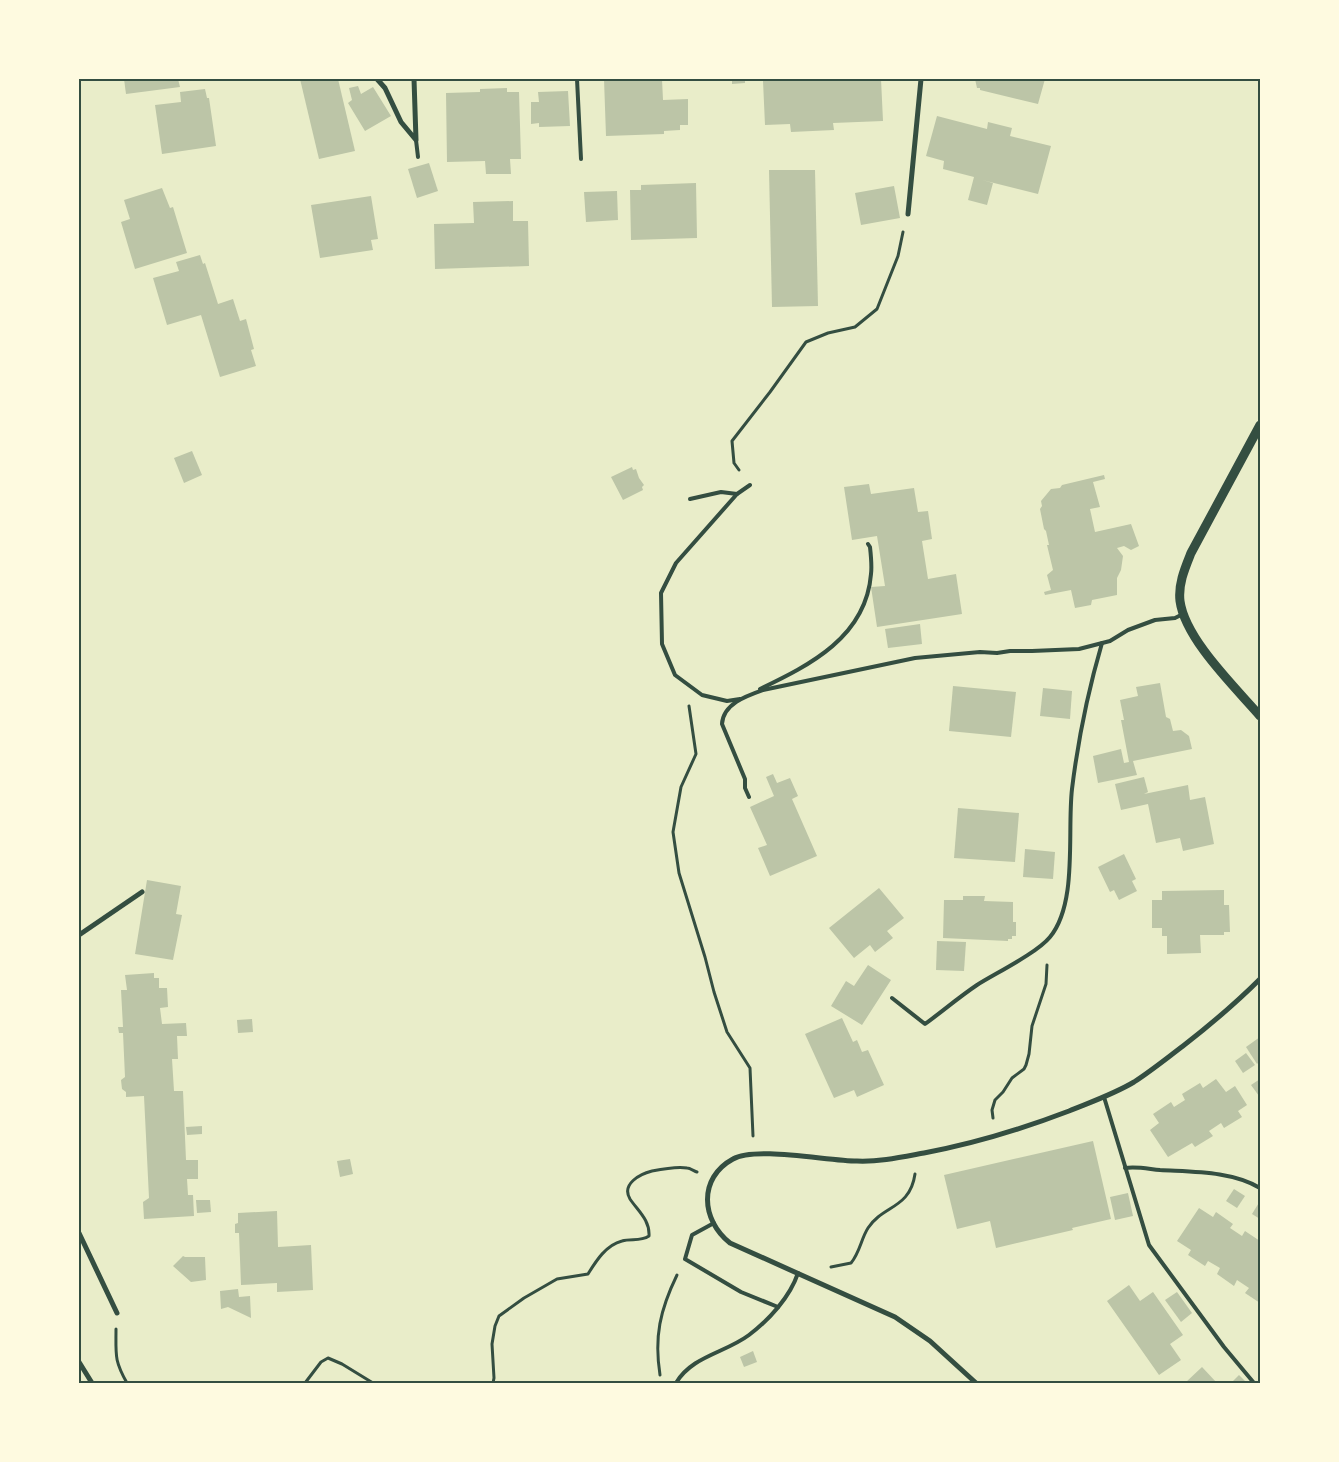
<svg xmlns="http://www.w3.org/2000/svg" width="1339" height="1462" font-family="'Playfair Display',serif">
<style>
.building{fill:#bcc5a7}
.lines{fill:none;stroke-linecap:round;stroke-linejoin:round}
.path{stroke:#344e41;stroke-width:3}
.service{stroke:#344e41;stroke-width:4}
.minor{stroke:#344e41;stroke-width:5}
.tertiary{stroke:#344e41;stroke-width:9}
.neatline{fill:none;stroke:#344e41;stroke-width:2}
</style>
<rect width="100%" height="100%" fill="#e9edc9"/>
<g class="building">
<path d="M124,79H178L180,87L126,94Z"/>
<path d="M300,79H338L355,151L319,159Z"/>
<path d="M604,79H662L663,100L688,99V125H680V130L664,131V134L606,136Z"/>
<path d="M732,79H745V83L732,84Z"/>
<path d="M793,79H881L883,121L833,123L834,130L791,132L790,124L765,125L763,81L793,80Z"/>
<path d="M975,79H1045L1038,104L980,90V88H977Z"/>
<path d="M358,86L361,94L373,87L391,116L365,131L348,103L352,100L349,88Z"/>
<path d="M507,88V92H519L521,159H510L511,174H486L485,161L447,162L446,93L480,92V89Z"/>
<path d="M205,89L207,98H209L216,146L162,154L155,105L181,102L180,92Z"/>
<path d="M568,91L570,126L539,127V123L531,124V102H539L538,92Z"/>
<path d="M937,116L987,129L988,122L1012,128L1010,136L1051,146L1038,194L982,180L993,183L987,205L968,200L974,177L943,169L944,161L926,156Z"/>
<path d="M429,163L438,191L417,198L408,169Z"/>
<path d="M769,170H815L818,306L772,307Z"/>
<path d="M696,183L697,238L631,240L630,190H641V185Z"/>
<path d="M894,186L900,218L861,225L855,193Z"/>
<path d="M162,188L170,208L173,207L187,253L135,269L121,222L130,219L124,200Z"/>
<path d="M617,191L618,220L586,222L584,192Z"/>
<path d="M371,196L378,239L371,240L373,250L320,258L311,205Z"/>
<path d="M513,201V221H528L529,266L435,269L434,224L474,223L473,202Z"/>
<path d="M200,255L203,264L205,263L218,304L233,299L240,321L246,319L254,349L251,350L256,366L220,377L201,315L167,325L153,278L179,271L176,262Z"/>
<path d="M192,451L202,475L184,483L174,458Z"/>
<path d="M632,467L633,470L636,469L639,478L644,485L642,487L643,490L623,500L611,477Z"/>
<path d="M1104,475L1105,479L1093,482L1100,507L1090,509L1095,532L1131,524L1139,546L1131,550L1124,546L1117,548L1123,556L1121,570L1117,578V595L1092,600L1091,605L1075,608L1071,590L1045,595L1044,592L1051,590L1047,575L1053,570L1047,545H1049L1046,531L1044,529L1040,509L1042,506L1041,501L1051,489L1060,488L1062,485Z"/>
<path d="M869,484L871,494L914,488L918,512L928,511L932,539L922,541L928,579L956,574L962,614L877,627L871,587L885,586L877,536L852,540L844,487Z"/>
<path d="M920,624L922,644L888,648L885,629Z"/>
<path d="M1160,683L1166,717L1170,719L1173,731L1181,730L1189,736L1192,749L1133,761L1137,775L1098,783L1093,756L1121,749L1124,763L1129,762L1121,720H1124L1120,700L1138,696L1136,687Z"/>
<path d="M953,686L1016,692L1011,737L949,731Z"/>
<path d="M1043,688L1072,691L1070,719L1040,716Z"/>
<path d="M773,774L777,783L790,778L798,796L792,799L817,856L770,876L758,848L767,845L750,807L774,796L766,777Z"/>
<path d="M1144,777L1148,792L1144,794L1188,785L1190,800L1205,797L1214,844L1183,851L1180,838L1156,843L1148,804L1121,810L1115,784Z"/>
<path d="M958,808L1019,813L1015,862L954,858Z"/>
<path d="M1025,849L1055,852L1053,879L1023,877Z"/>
<path d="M1124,854L1136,879L1132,881L1137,891L1119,900L1114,890L1110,892L1098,867Z"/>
<path d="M147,880L181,886L176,914L182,915L173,960L135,954Z"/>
<path d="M879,888L904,918L887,931L893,938L875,952L870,945L854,958L829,928Z"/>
<path d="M1224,890V905H1229L1230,932H1224V935H1200L1201,953L1167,954V936H1162V928H1152V900H1162V891Z"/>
<path d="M963,896H985L984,901L1013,902V922H1016V936H1012V939H1008V941L943,938L944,900H963Z"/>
<path d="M937,941L966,942L964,971L936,970Z"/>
<path d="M868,965L891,980L862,1025L831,1006L846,981L854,986Z"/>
<path d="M154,973V978H159V988H167L168,1007L160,1008L162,1024L186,1023L187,1036H177L178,1059H172L174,1091H183L186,1160H198V1179H187L188,1195H193L194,1216L144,1219L143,1202L149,1198L144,1096L126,1097V1092L122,1089L121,1080L125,1077L123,1033H119L118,1027H123L121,990H127L125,975Z"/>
<path d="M842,1018L853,1042L857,1040L862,1052L868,1050L884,1085L857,1097L854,1090L834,1098L805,1034Z"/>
<path d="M252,1019L253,1032L238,1033L237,1020Z"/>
<path d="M1260,1037V1061L1257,1064L1246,1047Z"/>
<path d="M1246,1053L1255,1065L1243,1073L1235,1061Z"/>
<path d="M1216,1079L1226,1092L1235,1086L1247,1105L1238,1111L1242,1117L1224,1128L1221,1123L1209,1131L1213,1136L1195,1147L1192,1143L1168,1157L1150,1130L1159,1123L1153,1114L1171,1102L1174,1107L1185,1100L1182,1094L1200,1083L1203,1088Z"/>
<path d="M1260,1079V1095L1259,1096L1251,1085Z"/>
<path d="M202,1126V1134L187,1135L186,1127Z"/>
<path d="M1093,1141L1111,1219L1072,1228L1073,1230L996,1248L990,1221L957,1229L944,1175Z"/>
<path d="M350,1159L353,1174L340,1177L337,1161Z"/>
<path d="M1234,1189L1245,1196L1237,1208L1226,1201Z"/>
<path d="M1128,1193L1133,1216L1115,1220L1110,1197Z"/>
<path d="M196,1200H210L211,1212L197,1213Z"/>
<path d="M1260,1201V1219L1252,1214Z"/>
<path d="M1199,1208L1213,1217L1216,1212L1233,1224L1230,1228L1242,1236L1245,1231L1260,1241V1303L1245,1293L1249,1288L1237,1280L1234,1286L1217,1274L1220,1268L1208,1261L1205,1266L1188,1255L1191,1250L1177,1241Z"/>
<path d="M277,1211L278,1247L311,1245L313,1290L277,1292V1283L241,1285L239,1233H235V1224L238,1223V1213Z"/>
<path d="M183,1256L185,1257H205L206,1280L191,1282L173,1266Z"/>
<path d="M1129,1285L1140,1301L1153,1292L1183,1335L1170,1344L1181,1360L1159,1375L1107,1301Z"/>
<path d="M238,1289L239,1297L250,1296L251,1318L228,1307L221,1309L220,1291Z"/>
<path d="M1177,1292L1192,1313L1181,1322L1165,1300Z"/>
<path d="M753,1351L757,1362L744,1367L740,1357Z"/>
<path d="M1202,1367L1217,1383H1185Z"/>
<path d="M1239,1375L1247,1383H1231Z"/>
</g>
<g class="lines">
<g class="path">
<path d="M739,470L734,463L732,441L770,392L806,342L828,333L855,327L877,309L898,256L903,232"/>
<path d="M689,706L696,754L681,787L673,832L679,873L705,957L714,992L727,1032L750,1068L753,1136"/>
<path d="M993,1118L992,1110L995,1100L1003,1092L1012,1078L1024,1069L1026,1065L1029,1054L1032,1026L1046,984L1047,965"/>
<path d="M831,1267L851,1263C860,1252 861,1239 868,1228C883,1205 910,1209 915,1174"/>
<path d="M116,1329C116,1355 114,1360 127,1383"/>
<path d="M660,1375C654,1337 660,1310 677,1275"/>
<path d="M305,1383L321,1362L328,1358L342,1364L373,1383"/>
<path d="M493,1383L494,1378L492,1344L495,1326L499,1316L524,1298L557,1279L588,1274C596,1261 606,1245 622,1241C631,1238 640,1242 649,1236C650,1220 638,1211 630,1199C621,1184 640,1174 652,1171C662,1169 677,1166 687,1168C690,1168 694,1171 697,1172"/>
</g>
<g class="service">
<path d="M577,79L581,159"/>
<path d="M416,140L418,157"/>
<path d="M690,499L721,492L737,494"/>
<path d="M760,689C810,665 866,637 871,574C872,566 871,556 870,547L868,544"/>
<path d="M740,699L727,701L702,695L675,675L662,644L661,593L676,563L737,494L750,485"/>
<path d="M749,797L745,788V779L722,724C723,704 746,696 763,690L915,658L980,652L997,653L1010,651H1032L1079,649L1110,641L1128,630L1155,620L1175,618L1183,614"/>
<path d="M892,998L925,1024C943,1011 959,997 977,985C996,973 1037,953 1050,937C1078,903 1067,832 1072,789C1078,740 1088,691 1102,643"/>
<path d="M1104,1097L1149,1245L1224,1347L1254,1383"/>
<path d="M1125,1168C1136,1166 1149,1169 1160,1170C1193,1172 1232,1171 1260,1188"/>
<path d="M714,1223L692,1235L685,1259L741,1292L778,1307"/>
<path d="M676,1383C692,1356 725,1353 749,1335C769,1320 790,1297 798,1273"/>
</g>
<g class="minor">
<path d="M377,79L385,88L401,122L416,140L414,79"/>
<path d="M908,214L921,79"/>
<path d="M79,935L142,892"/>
<path d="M79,1233L117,1313"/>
<path d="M79,1362L92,1383"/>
<path d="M976,1383L930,1341L895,1317L730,1243C701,1220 698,1178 733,1159C755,1146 828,1161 857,1161C879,1162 902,1157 924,1153C973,1144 1022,1129 1069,1111C1091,1102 1114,1094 1134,1082C1151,1071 1167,1058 1183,1046C1210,1025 1236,1003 1260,979"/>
</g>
<path class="tertiary" d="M1260,425L1191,553C1185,568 1178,584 1180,601C1185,639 1235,687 1260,716"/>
</g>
<rect width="1339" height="1462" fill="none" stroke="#fefae0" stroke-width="160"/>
<rect x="80" y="80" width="1179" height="1302" class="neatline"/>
</svg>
